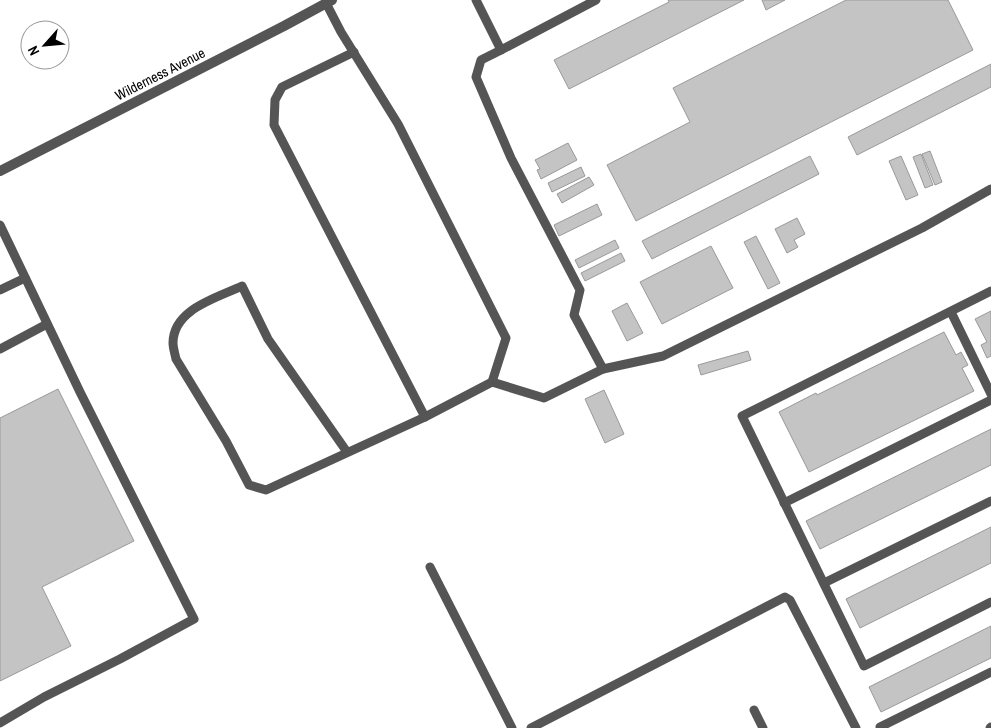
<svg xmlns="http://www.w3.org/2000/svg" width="991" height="728" font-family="'Archivo Narrow',sans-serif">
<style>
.building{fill:#c4c4c4;stroke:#999}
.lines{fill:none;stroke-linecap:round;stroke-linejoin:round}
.service{stroke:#555;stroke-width:9}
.minor{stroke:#555;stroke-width:10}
.labels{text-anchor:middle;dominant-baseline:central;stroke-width:4;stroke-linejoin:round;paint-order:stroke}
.street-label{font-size:14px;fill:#000;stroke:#fff}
</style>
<rect width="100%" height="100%" fill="#fff"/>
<g class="building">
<path d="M668,0H744L569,89L554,60L669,2Z"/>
<path d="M762,0H785L766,10Z"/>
<path d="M846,0H948L973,50L636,221L607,165L690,122L673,88Z"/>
<path d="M991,64V87L857,155L848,137Z"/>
<path d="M568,143L577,160L541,179L537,170L540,169L535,160Z"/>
<path d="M930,151L942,182L935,185L922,154Z"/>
<path d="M921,154L933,185L925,188L913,157Z"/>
<path d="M810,156L819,174L652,259L642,241Z"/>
<path d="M901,156L918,195L906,200L889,161Z"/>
<path d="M581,167L585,176L552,192L548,183Z"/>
<path d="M589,177L594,185L562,203L557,194Z"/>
<path d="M597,204L602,215L559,236L554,225Z"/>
<path d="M797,218L805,234L794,240L798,247L787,253L775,229Z"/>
<path d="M756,236L780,283L768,289L744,242Z"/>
<path d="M615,240L619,248L579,268L575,260Z"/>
<path d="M711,246L733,288L662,324L640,282Z"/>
<path d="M621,253L625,261L585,281L581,273Z"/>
<path d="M627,303L643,333L627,341L612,311Z"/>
<path d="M991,311V356L987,358L981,345L987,342L975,319Z"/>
<path d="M944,332L956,355L961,352L968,365L962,368L974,391L809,472L779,412L816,393L817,395Z"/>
<path d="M748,351L751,360L701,375L698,365Z"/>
<path d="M58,389L134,541L42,587L71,646L0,681V418Z"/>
<path d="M604,390L624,434L605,443L585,399Z"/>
<path d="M991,429V465L820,549L806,521Z"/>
<path d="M991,527V563L860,628L846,599Z"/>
<path d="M991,626V658L881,712L869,687Z"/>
</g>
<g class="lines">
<g class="service">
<path d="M476,0L501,50L596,0"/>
<path d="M326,3L341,32L398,124L506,338L492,382L425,417L266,490L249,485L226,441L176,359C175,354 173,348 173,343C173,309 217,298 242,286L268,339L347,452"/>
<path d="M501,50L481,60L476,77L511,158L580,290L574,315L603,369L663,356L922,228L991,189"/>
<path d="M354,52L282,87L275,100L274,125L425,417"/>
<path d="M0,225L80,392L194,619L120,659L44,697L0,723"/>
<path d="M0,290L25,278"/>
<path d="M991,291L742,416L864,666L991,602"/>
<path d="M951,312L991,394"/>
<path d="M0,349L47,324"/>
<path d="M492,382L544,398L603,369"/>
<path d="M784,503L991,400"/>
<path d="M430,567L512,728"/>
<path d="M824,583L991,501"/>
<path d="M754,710L763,728"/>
<path d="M880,727L991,672"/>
<path d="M531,728L785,597L790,600L856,728"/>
<path d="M990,728L991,727"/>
</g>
<path class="minor" d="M0,171L284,26L332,0"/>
</g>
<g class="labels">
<g class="street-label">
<text transform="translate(160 74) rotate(-27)">Wilderness Avenue</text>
</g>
</g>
<g transform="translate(45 45) rotate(243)"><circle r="24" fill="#ffffff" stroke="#999999"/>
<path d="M0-4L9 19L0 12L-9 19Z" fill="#000000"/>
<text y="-8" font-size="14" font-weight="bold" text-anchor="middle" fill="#000000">N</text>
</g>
</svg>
